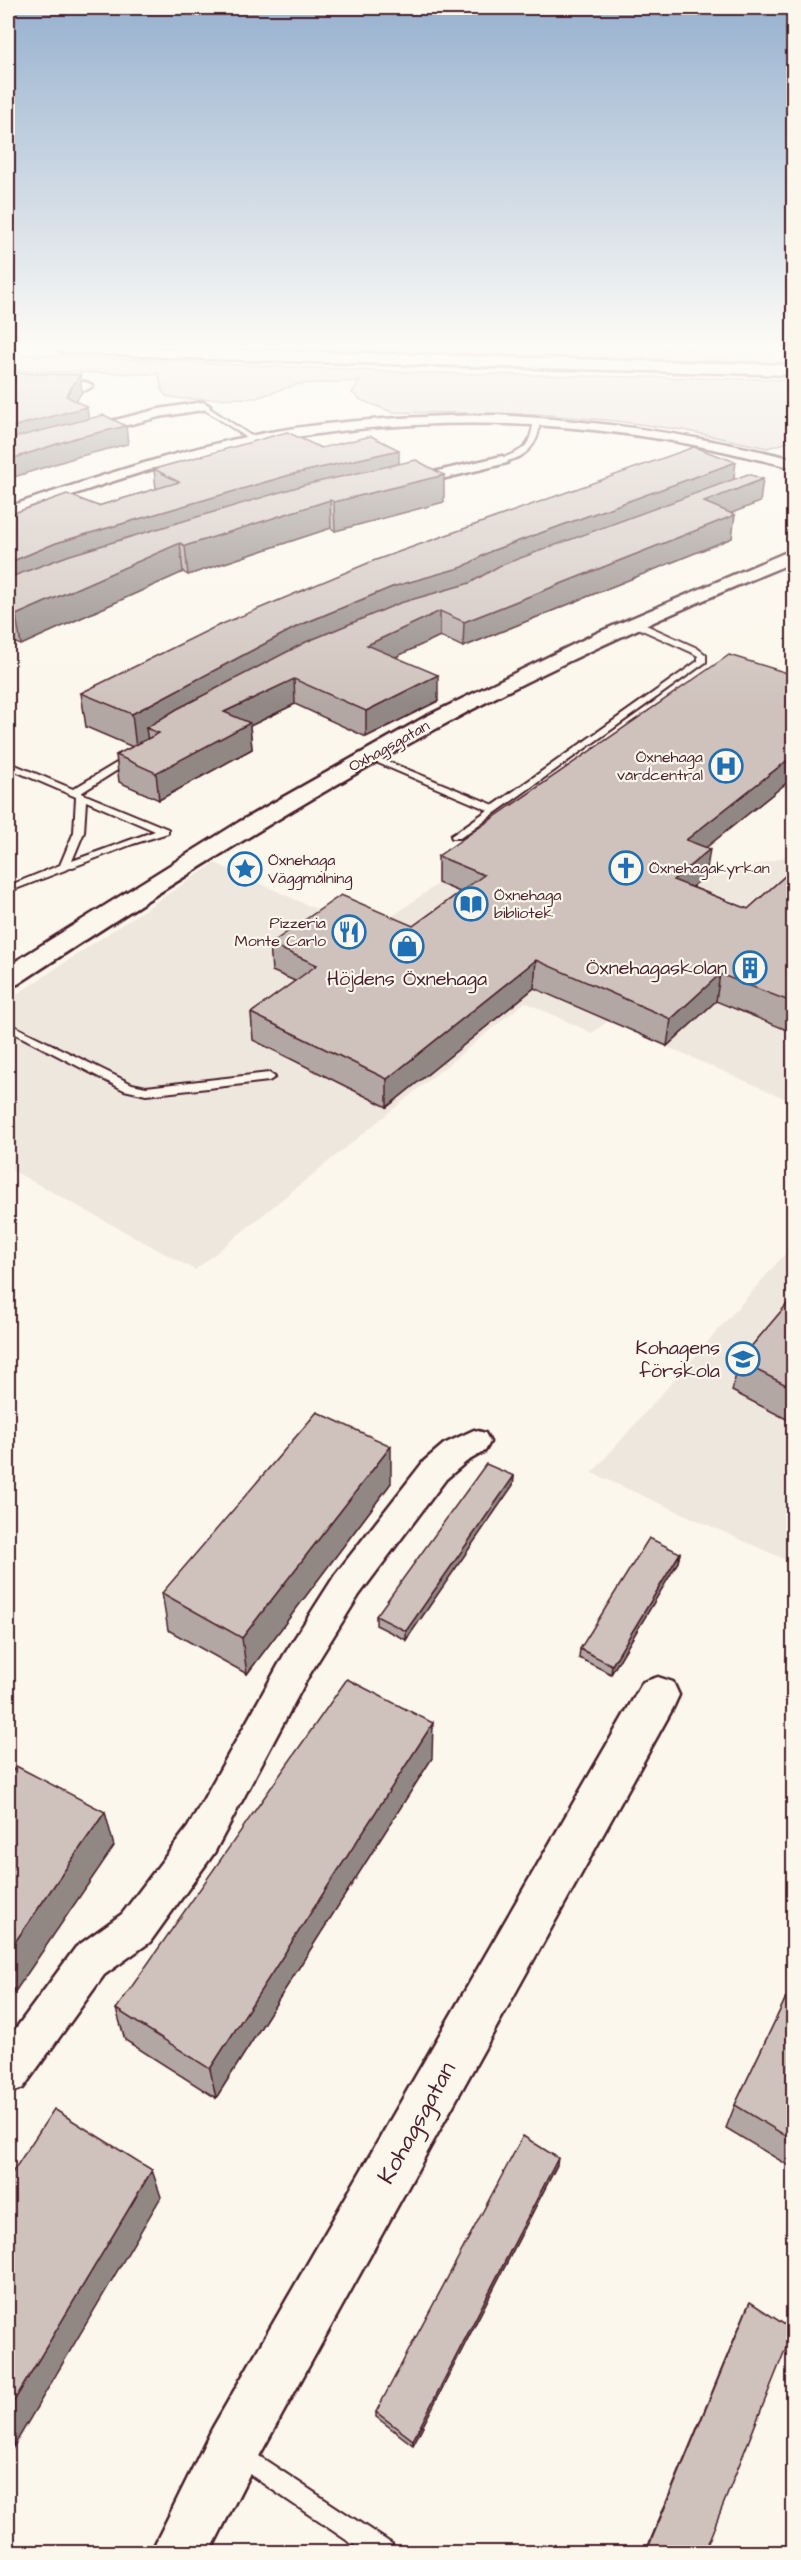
<svg xmlns="http://www.w3.org/2000/svg" width="801" height="2560" font-family="'Architects Daughter',sans-serif">
<style>
.built{fill:#eee7de}
.green{fill:#e2d7d0;stroke:#967b7e;stroke-width:1.5}
.lines{fill:none;stroke-linecap:round;stroke-linejoin:round}
.service-casing{stroke:#4a1f2b;stroke-width:4}
.minor-casing{stroke:#4a1f2b;stroke-width:5}
.tertiary-casing{stroke:#4a1f2b;stroke-width:5}
.service{fill:#fbf7ec;fill-rule:evenodd}
.minor{fill:#fbf7ec;fill-rule:evenodd}
.tertiary{fill:#fbf7ec;fill-rule:evenodd}
.wall{fill:#b2a7a2;stroke:#4a1f2b;stroke-width:1.5}
.shaded-wall{fill:#918884;stroke:#4a1f2b;stroke-width:1.5}
.building{fill:#cfc2bc;stroke:#4a1f2b;stroke-width:1.5}
.labels{text-anchor:middle;dominant-baseline:central;stroke-width:4.5;stroke-linejoin:round;paint-order:stroke}
.far-street-label{font-size:16px;fill:#4a1f2b;stroke:#fbf7ec}
.far-poi-label{font-size:16px;fill:#4a1f2b;stroke:#fbf7ec;text-anchor:start}
.poi-label{font-size:20px;fill:#4a1f2b;stroke:#fbf7ec;text-anchor:end}
.near-street-label{font-size:24px;fill:#4a1f2b;stroke:#fbf7ec}
</style>
<rect width="100%" height="100%" fill="#fbf7ec"/>
<filter id="ink" filterUnits="userSpaceOnUse"><feTurbulence type="fractalNoise" baseFrequency=".0167" numOctaves="2"/><feDisplacementMap in="SourceGraphic" scale="12" xChannelSelector="R" yChannelSelector="G"/><feConvolveMatrix kernelMatrix="1 2 1 2 8 2 1 2 1" color-interpolation-filters="sRGB"/></filter>
<g filter="url(#ink)">
<g class="built">
<path d="M539,811L715,878L793,854V1102L608,1021L592,1033L525,1002L195,1270L8,1168V1000L215,863L369,933Z"/>
<path d="M793,1245V1563L592,1473Z"/>
</g>
<g class="green">
<path d="M237,348H793L794,363Z"/>
<path d="M8,354L424,373L793,380V441L767,448L683,430L616,421L536,414L392,412L361,400L352,393L360,381L298,384L256,398L183,399L166,396L162,391L159,374L8,371Z"/>
</g>
<g class="lines">
<g class="service-casing">
<g id="service">
<path d="M201,405H205L257,440L252,441L201,407Z"/>
<path d="M534,421L539,422C541,444 522,462 500,461V459C526,449 529,448 534,421Z"/>
<path d="M631,621H637L697,648L706,655V662L460,838H452L451,836L488,810L364,757L372,755L494,805L698,661V656L691,652L631,625Z"/>
<path d="M130,755L138,757L81,793L168,829V833L133,844L8,892V886L60,865L74,832L76,797L8,768V762L73,789ZM86,801L155,831L72,861L84,832Z"/>
<path d="M8,1023L132,1084L146,1087L269,1073L275,1077L269,1081L146,1095L124,1090L8,1030Z"/>
<path d="M241,2444L392,2544L396,2552H364L233,2463L230,2455L233,2447Z"/>
</g>
</g>
<g class="minor-casing">
<g id="minor">
<path d="M8,380L86,382L93,386L86,390L8,388Z"/>
<path d="M203,402L210,406L208,409L159,417L8,455V447L159,409Z"/>
<path d="M496,415C601,421 692,434 794,459V468C745,456 697,444 647,437C499,414 344,420 198,457C155,467 113,481 72,495C51,503 29,512 8,517V507C94,478 180,449 270,432C345,419 421,416 496,415Z"/>
<path d="M502,456L509,460L507,463L405,488L397,483L400,480Z"/>
<path d="M474,1430L485,1433L490,1442L485,1451L466,1462L446,1479L359,1595L308,1677L214,1853L150,1942L104,1975L23,2088L8,2094V2039L76,1947L122,1914L188,1827L284,1655L335,1575L424,1461L444,1444Z"/>
</g>
</g>
<g class="tertiary-casing">
<g id="tertiary">
<path d="M55,348H159L794,365V375L209,359L62,352Z"/>
<path d="M794,549V562C696,602 599,645 504,693C336,779 176,880 18,984L8,986V966L239,822L425,717L599,632Z"/>
<path d="M658,1677L673,1682L679,1695L673,1708L252,2469L210,2552H151L212,2429L643,1682Z"/>
</g>
</g>
<use href="#service" class="service"/>
<use href="#minor" class="minor"/>
<use href="#tertiary" class="tertiary"/>
</g>
<g class="wall">
<path d="M321,448L399,463L444,502L335,531L331,528L188,575L183,572L21,645L8,640V515L98,506L156,489L154,469Z"/>
<path d="M733,479L760,502L731,513L732,538L463,647L440,636L395,657L438,701L366,737L295,704L250,726L252,749L159,800L119,782L116,755L133,747L86,727L81,693Z"/>
<path d="M794,675V777L706,847V875L692,887L748,909L794,868V1033L716,1001L667,1046L534,988L387,1107L253,1040L251,1013L295,981L272,971L270,944L413,926L460,892L438,883V856Z"/>
<path d="M794,1296V1423L732,1391L739,1361Z"/>
<path d="M514,1476L513,1485L406,1640L376,1625V1616Z"/>
<path d="M391,1483L247,1674L168,1630L162,1593Z"/>
<path d="M680,1553L678,1562L611,1674L579,1658L580,1649Z"/>
<path d="M432,1758L216,2098L125,2040L116,2009Z"/>
<path d="M794,1981V2169L726,2128L735,2105Z"/>
<path d="M557,2165L413,2445L376,2417V2412Z"/>
<path d="M750,2302L704,2553H645L747,2308Z"/>
</g>
<g class="shaded-wall">
<path d="M80,375L82,392L69,411L87,407L89,424L8,447V428L66,396Z"/>
<path d="M126,426L128,444L77,457L8,479V460L75,438Z"/>
<path d="M399,450V478L8,595V563L56,543L293,474Z"/>
<path d="M736,462L732,491L763,479L760,502L701,525L490,582L159,733L146,728L148,742L136,748L132,714L298,626L392,587Z"/>
<path d="M444,475V502L335,531L334,502Z"/>
<path d="M330,500L331,528L188,575L185,546Z"/>
<path d="M735,515L732,538L463,647L464,622Z"/>
<path d="M180,543L183,572L21,645L16,615Z"/>
<path d="M440,611V636L368,670L367,645Z"/>
<path d="M438,675V701L366,737V711Z"/>
<path d="M294,679L295,704L250,726L252,749L159,800L156,773L224,712Z"/>
<path d="M794,755V777L683,866L686,840Z"/>
<path d="M710,849L706,875L669,906L673,880Z"/>
<path d="M536,960L534,988L387,1107V1079Z"/>
<path d="M720,974L716,1001L667,1046L671,1019Z"/>
<path d="M391,1446V1483L247,1674L242,1638Z"/>
<path d="M514,1476L513,1485L406,1640V1631Z"/>
<path d="M680,1553L678,1562L611,1674L612,1665Z"/>
<path d="M433,1723L432,1758L216,2098L210,2069Z"/>
<path d="M105,1812L114,1846L8,2002V1952Z"/>
<path d="M558,2158L557,2165L413,2445V2440Z"/>
<path d="M152,2170L161,2197L8,2456V2411Z"/>
</g>
<g class="building">
<path d="M8,373L80,375L66,396L87,407L8,428Z"/>
<path d="M104,415L126,426L75,438L8,460V439Z"/>
<path d="M287,432L321,448L371,436L399,450L293,474L56,543L8,563V515L67,494L98,506L179,482L154,469Z"/>
<path d="M694,447L736,462L491,551L463,567L392,587L298,626L132,714L81,693L215,627L373,561Z"/>
<path d="M416,460L444,475L334,502L330,500L185,546L180,543L16,615L8,612V578L70,555L304,485Z"/>
<path d="M748,474L763,479L704,502L735,515L464,622L440,611L367,645L438,675L366,711L294,679L224,712L250,723L156,773L116,755L159,733L146,728L177,709L306,642L400,603L470,583L499,566Z"/>
<path d="M729,655L794,675V755L686,840L710,849L673,880L748,909L794,868V1003L720,974L671,1019L536,960L387,1079L251,1013L317,965L270,944L341,895L413,926L484,875L438,856Z"/>
<path d="M794,1296V1389L739,1361Z"/>
<path d="M317,1412L391,1446L242,1638L162,1593Z"/>
<path d="M486,1464L514,1476L406,1631L376,1616Z"/>
<path d="M649,1538L680,1553L612,1665L580,1649Z"/>
<path d="M347,1679L433,1723L210,2069L116,2009Z"/>
<path d="M16,1766L105,1812L8,1952V1778Z"/>
<path d="M794,1981V2141L735,2105Z"/>
<path d="M54,2109L152,2170L8,2411V2179Z"/>
<path d="M523,2136L558,2158L413,2440L376,2412Z"/>
<path d="M750,2302L793,2330L704,2553H646Z"/>
</g>
</g>
<linearGradient id="sky" x2="0" y2="1"><stop stop-color="#97b1cf"/><stop offset="0.49" stop-color="#fdfbf6"/><stop offset="1" stop-color="#fdfbf6" stop-opacity="0"/></linearGradient>
<rect width="801" height="707" fill="url(#sky)"/>
<defs>
<g id="hospital-ring" transform="scale(1.725)"><circle r="9.5" fill="#fbf7ec" stroke="#1f6fb2" stroke-width="1.5"/><path d="M-5-5h3v3.5h4V-5h3V5h-3V1.5h-4V5h-3Z" fill="#1f6fb2"/></g>
<g id="church-ring" transform="scale(1.725)"><circle r="9.5" fill="#fbf7ec" stroke="#1f6fb2" stroke-width="1.5"/><path d="M-1.2-6h2.4v3.5h3.3v2.4h-3.3V6h-2.4V-.1h-3.3v-2.4h3.3Z" fill="#1f6fb2"/></g>
<g id="sight-ring" transform="scale(1.725)"><circle r="9.5" fill="#fbf7ec" stroke="#1f6fb2" stroke-width="1.5"/><path d="M0-6L1.8-2.2L6-1.7L2.9 1.2L3.7 5.4L0 3.3L-3.7 5.4L-2.9 1.2L-6-1.7L-1.8-2.2Z" fill="#1f6fb2"/></g>
<g id="library-ring" transform="scale(1.725)"><circle r="9.5" fill="#fbf7ec" stroke="#1f6fb2" stroke-width="1.5"/><path d="M-6-4Q-3-5.5-.7-3.5V5Q-3 3-6 4ZM6-4Q3-5.5 .7-3.5V5Q3 3 6 4Z" fill="#1f6fb2"/></g>
<g id="restaurant-ring" transform="scale(1.725)"><circle r="9.5" fill="#fbf7ec" stroke="#1f6fb2" stroke-width="1.5"/><path d="M-5-6h1v4h1v-4h1v4h1v-4h1v5L-1.5 .5V6h-2V.5L-5-1ZM5-6V6H3V1.5H1.5Q1.5-4 5-6Z" fill="#1f6fb2"/></g>
<g id="shop-ring" transform="scale(1.725)"><circle r="9.5" fill="#fbf7ec" stroke="#1f6fb2" stroke-width="1.5"/><path d="M-5-2.5h2.3a2.7 3.5 0 0 1 5.4 0H5L5.5 6h-11ZM-1.5-2.5h3a1.5 2.3 0 0 0-3 0Z" fill="#1f6fb2"/></g>
<g id="building-ring" transform="scale(1.725)"><circle r="9.5" fill="#fbf7ec" stroke="#1f6fb2" stroke-width="1.5"/><path d="M-4-6H4V6H1V3H-1V6H-4ZM-2.5-4.3h1.7v1.8h-1.7ZM.8-4.3h1.7v1.8H.8ZM-2.5-1h1.7V.8h-1.7ZM.8-1h1.7V.8H.8Z" fill="#1f6fb2"/></g>
<g id="school-ring" transform="scale(1.725)"><circle r="9.5" fill="#fbf7ec" stroke="#1f6fb2" stroke-width="1.5"/><path d="M0-5L7-2L0 1L-7-2ZM-4 1L0 2.5L4 1V4Q0 6-4 4Z" fill="#1f6fb2"/></g>
</defs>
<g fill-rule="evenodd">
<use href="#hospital-ring" x="726" y="766"/>
<use href="#church-ring" x="626" y="868"/>
<use href="#sight-ring" x="245" y="869"/>
<use href="#library-ring" x="471" y="904"/>
<use href="#restaurant-ring" x="349" y="932"/>
<use href="#shop-ring" x="407" y="946"/>
<use href="#building-ring" x="750" y="968"/>
<use href="#school-ring" x="743" y="1359"/>
</g>
<g class="labels">
<g class="far-street-label">
<text transform="translate(389 746) rotate(-29)">Oxhagsgatan</text>
</g>
<g class="far-poi-label">
<text x="703" y="757" text-anchor="end">Öxnehaga<tspan x="703" dy="18">vårdcentral</tspan></text>
<text x="268" y="860">Öxnehaga<tspan x="268" dy="18">Väggmålning</tspan></text>
<text x="649" y="868">Öxnehagakyrkan</text>
<text x="494" y="895">Öxnehaga<tspan x="494" dy="18">bibliotek</tspan></text>
<text x="326" y="923" text-anchor="end">Pizzeria<tspan x="326" dy="18">Monte Carlo</tspan></text>
</g>
<g class="poi-label">
<text x="727" y="968">Öxnehagaskolan</text>
<text x="407" y="979" text-anchor="middle">Höjdens Öxnehaga</text>
<text x="720" y="1348">Kohagens<tspan x="720" dy="23">förskola</tspan></text>
</g>
<g class="near-street-label">
<text transform="translate(417 2123) rotate(-61)">Kohagsgatan</text>
</g>
</g>
<rect width="801" height="2560" fill="none" stroke="#fbf7ec" stroke-width="30"/>
<rect x="15" y="15" width="771" height="2530" fill="none" stroke="#4a1f2b" stroke-width="2" filter="url(#ink)"/>
</svg>
